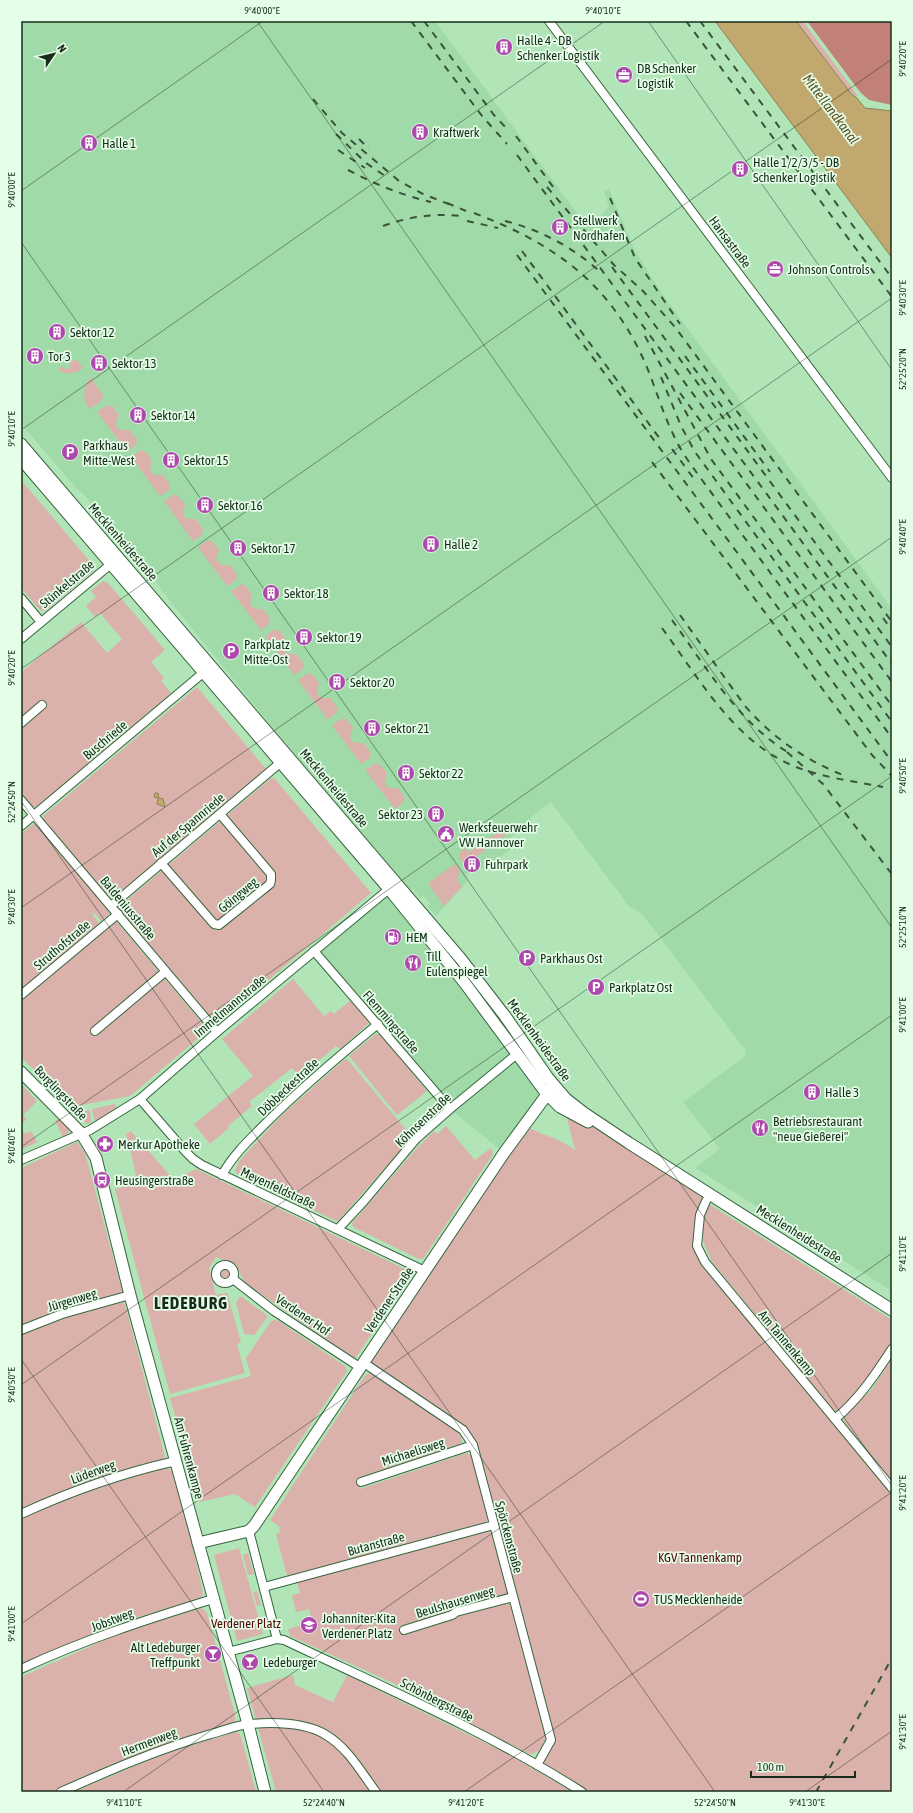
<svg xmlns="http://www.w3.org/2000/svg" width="913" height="1813" font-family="'Asap Condensed',sans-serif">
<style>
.built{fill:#a1daa9}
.green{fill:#dbb1ab}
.forest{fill:#c28178}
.water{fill:#c0a86e;stroke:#8e8355}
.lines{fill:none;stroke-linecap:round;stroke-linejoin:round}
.street-casing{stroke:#36653f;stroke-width:10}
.secondary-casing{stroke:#36653f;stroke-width:13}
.street{stroke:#fff;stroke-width:8}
.secondary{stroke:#fff;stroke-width:11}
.rail{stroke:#39543d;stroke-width:2;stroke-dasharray:7 7;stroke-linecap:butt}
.ticks{fill:none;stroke:#182c1b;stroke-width:1;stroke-opacity:0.45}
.labels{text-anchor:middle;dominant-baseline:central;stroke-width:3.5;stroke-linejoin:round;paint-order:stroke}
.poi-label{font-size:13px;fill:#182c1b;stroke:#e5fee8;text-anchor:start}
.street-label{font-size:13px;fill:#182c1b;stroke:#e5fee8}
.park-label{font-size:13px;fill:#560605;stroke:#e5fee8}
.water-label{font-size:14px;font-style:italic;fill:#5e4d1f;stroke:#e5fee8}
.district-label{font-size:17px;font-weight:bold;letter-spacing:1px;fill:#182c1b;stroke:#e5fee8}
.neatline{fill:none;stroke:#182c1b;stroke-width:1.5}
.ticks-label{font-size:10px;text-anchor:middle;fill:#182c1b}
</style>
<rect width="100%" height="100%" fill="#b1e5b8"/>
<g class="built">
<path d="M21,21H435L582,220L591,213L597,219L609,207L604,192L609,189L635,251L661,292L892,609V1291L695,1168L720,1149L683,1102L745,1056L746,1049L743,1047L643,915L629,906L551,802L530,818L532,822L510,838L515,846L483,870L479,865L467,874L468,881L436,916L428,907L430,904L423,896L420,898L413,889L412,891L273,728L173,605L135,554L124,545L85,496L76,488L21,424Z"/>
<path d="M389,889L546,1093L504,1153L450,1109L314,951Z"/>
</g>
<g class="green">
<path d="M796,21H803L858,96L852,95Z"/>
<path d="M75,360H77L83,368C75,374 67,375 58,370L60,367L69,369L70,362Z"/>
<path d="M90,377L103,395L102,400L90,409C80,398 85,387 90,377Z"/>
<path d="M108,405L113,407L119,415L116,423L117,428L121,430H130L137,440L136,445L127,451L97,412Z"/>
<path d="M141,450L146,452L152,460C148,471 151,476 163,475L170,485L169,490L160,496L131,457Z"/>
<path d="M21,480L93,565L92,572L45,611L40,610L21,588Z"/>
<path d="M175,494L179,497L185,504C181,516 184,520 196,519L203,529L202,535L193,541L164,501Z"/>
<path d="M208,540L213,542L219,550L216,558L218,562L222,565H230L237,575L236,580L227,586L198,547Z"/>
<path d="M103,581L108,583L165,650L151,662L164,678L161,681L171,693L37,807H33L21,793V672L81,622L107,653L122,639L100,613L95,617L86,606L96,597L91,591Z"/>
<path d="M242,584L246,586L252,594C248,605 251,610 263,609L270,619L269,624L261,630L231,591Z"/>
<path d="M275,629L280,631L286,639L283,647L285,652L289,654H297L304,664L303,669L294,675L265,636Z"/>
<path d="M309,673L313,675L319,683C315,695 318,699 330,698L338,708L336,713L328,720L298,680Z"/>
<path d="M197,687L266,769L115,897H109L44,820L43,816Z"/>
<path d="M343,718L347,720L353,728L350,736L352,741L356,743H364L371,753L370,758L361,764L332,725Z"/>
<path d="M376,763L380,765L387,773C382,784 385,789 398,788L405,798L403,803L395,809L365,770Z"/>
<path d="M271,778L275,779L371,893L219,1022L214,1021L120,910V906Z"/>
<path d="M36,823L109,911V914L101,921L95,913L93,915L88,910L100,924L21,991V834L32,825Z"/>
<path d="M503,829L507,834L465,865L459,857V853L465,848L469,852Z"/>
<path d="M455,864L460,872L457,879L462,887L444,906L428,883Z"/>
<path d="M116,921L208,1030L130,1096L71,1107L21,1057V1000Z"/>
<path d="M293,979L324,1016L331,1011L334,1014L351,1000L369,1020V1023L340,1049L336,1046L302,1075L299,1076L292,1068L249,1102L252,1106L228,1126L229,1128L210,1144L194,1124L253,1076L222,1039Z"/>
<path d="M376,1034H380L427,1091L397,1115L349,1056Z"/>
<path d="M345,1059L348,1060L412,1137L339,1220L336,1221L238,1174L235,1171L239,1161L283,1114Z"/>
<path d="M21,1084L37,1101L23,1115L27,1119L21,1124Z"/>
<path d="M115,1104L116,1109L95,1121L92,1109Z"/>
<path d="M90,1110L91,1122L86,1124L76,1113Z"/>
<path d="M569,1113L629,1143L710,1194L706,1201L697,1246L705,1262L892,1488V1792H582L537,1765L550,1740L468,1435L364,1363L525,1125C541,1136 559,1137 575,1150L567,1118Z"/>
<path d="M61,1118L69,1128L68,1135L63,1137L55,1121Z"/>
<path d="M446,1126L475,1160L491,1148L493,1154L423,1259H419L353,1227L352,1223L417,1148L434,1131L437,1134Z"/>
<path d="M21,1130L26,1134L31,1131L37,1142L21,1150Z"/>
<path d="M131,1131L174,1180L196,1169L409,1271L410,1277L356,1357L353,1358L245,1283L236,1265L216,1257L209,1268L216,1295L227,1293L241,1342L237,1344L245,1373L170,1394L115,1189L138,1183L126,1134Z"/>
<path d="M77,1142L85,1153L122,1290L120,1294L21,1326V1168Z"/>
<path d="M709,1204L892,1320V1342L856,1395L838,1411L836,1412L833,1410L713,1263C700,1238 699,1230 709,1204Z"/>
<circle cx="225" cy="1274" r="5"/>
<path d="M240,1296L268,1316L256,1333L254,1335L244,1334L236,1303Z"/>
<path d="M123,1302L125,1304L165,1457L164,1459C115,1473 67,1489 21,1510V1335L53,1321Z"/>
<path d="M274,1320H277L345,1366L347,1371L255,1507L235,1494L199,1502L170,1398L251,1376L246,1358L271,1321Z"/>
<path d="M892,1358V1481L843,1420L844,1417L873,1388Z"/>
<path d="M370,1373L373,1374L457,1432L461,1436L462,1441L460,1444L357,1478L360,1489L467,1453L472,1456L488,1518L486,1523L287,1576L276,1534L280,1533L279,1526L270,1520L365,1375Z"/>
<path d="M166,1467L176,1474L203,1593L202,1597L200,1599L128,1620L70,1643L21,1665V1519L78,1494Z"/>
<path d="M488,1531L493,1534L547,1736C542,1745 540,1754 529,1754L391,1682L290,1636L288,1629L312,1622L309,1609L296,1612L292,1595L300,1593L297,1582Z"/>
<path d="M239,1548L263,1634L237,1641L214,1555Z"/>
<path d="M248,1553L254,1574L248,1575L243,1555Z"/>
<path d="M257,1591L261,1605L257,1606L253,1592Z"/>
<path d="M202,1608L207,1613L235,1715V1723L133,1757L53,1792H21V1677L125,1631Z"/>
<path d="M293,1675L295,1685L333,1702L347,1675L506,1753L573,1792H276L247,1688Z"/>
<path d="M236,1732L239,1733L241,1737L256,1792H73L166,1753Z"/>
</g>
<path class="forest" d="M807,21H892V105L869,100L860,92Z"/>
<g class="water">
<path d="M715,21H796L852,95L856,97L865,108L892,111V258Z"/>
<path d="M155,793H158L159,798L163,799L165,807L157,804L158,798L154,797Z"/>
</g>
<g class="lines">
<g class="street-casing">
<g id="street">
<path d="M549,21L892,478"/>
<path d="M21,598L41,622"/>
<path d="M21,639L111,564"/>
<path d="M21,723L42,705"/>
<path d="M21,800L217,1032"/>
<path d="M21,826L203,673"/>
<path d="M161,863L214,924L219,925L270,884L271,880V874L220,814"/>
<path d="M111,906L280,763"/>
<path d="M314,951L450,1109"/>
<path d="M21,995L118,914"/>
<path d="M95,1031L165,972"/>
<path d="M140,1099L185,1151L193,1159L202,1165L425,1271"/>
<path d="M21,1160L90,1130L140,1099L217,1032L389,889"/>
<path d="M222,1175C233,1155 249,1140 265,1124C301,1088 339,1056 378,1024"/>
<path d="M706,1201L700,1215L697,1246L705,1262L892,1488"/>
<path d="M338,1229L364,1201L416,1139L450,1109L517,1054"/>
<circle cx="225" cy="1274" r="9"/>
<path d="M233,1279L274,1311L361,1368"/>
<path d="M21,1330L62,1314L130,1295"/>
<path d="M364,1363L463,1430L473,1445L550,1736L551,1740L537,1765"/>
<path d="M835,1419C859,1399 875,1375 892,1349"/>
<path d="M361,1482L473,1445"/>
<path d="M21,1514C71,1491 122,1473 176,1461"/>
<path d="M249,1531L277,1639"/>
<path d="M264,1587L494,1525"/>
<path d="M404,1630L452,1615L456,1612L513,1597"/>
<path d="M228,1652L277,1639L284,1640C385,1688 488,1732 582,1792"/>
<path d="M21,1669C83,1640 148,1619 213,1599"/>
<path d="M61,1792C110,1770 159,1749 211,1734C223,1731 237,1725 249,1724C274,1722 305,1722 326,1735C348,1748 361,1772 376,1792"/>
</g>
</g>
<g class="secondary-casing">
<g id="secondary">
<path d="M21,444L461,959L505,1016L548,1078L566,1099L584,1113L629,1143L892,1310"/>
<path d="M21,459L389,889L464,982L546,1093L560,1107L588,1122"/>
<path d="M21,1072L81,1133L96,1158L130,1295L248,1724L265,1792"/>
<path d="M198,1543L249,1531L254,1526L504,1153L551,1089"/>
</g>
</g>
<use href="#street" class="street"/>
<use href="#secondary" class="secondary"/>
<g class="rail">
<path d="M411,21L482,116L507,144"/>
<path d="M424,21L494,115L509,131"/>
<path d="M686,21L892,297"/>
<path d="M700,21L892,278"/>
<path d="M313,99L342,133L399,181L423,194L451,205"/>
<path d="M336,134L366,163L388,178"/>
<path d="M516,136L556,191"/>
<path d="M359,139L369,149"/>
<path d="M338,150L365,168"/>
<path d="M517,155L892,664"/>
<path d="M348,170C375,184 401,195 431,202"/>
<path d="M547,187L614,265L643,291L675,327L892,622"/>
<path d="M610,198L635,258L680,324"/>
<path d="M447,203L466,211"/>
<path d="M474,213C550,242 605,279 641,354C654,381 661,410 674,436C681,452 692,466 702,480L892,738"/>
<path d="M467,221L498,228"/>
<path d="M505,221C540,230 571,246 598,270"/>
<path d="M383,226C408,217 433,213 461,216"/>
<path d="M522,251L663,443"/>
<path d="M517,255L892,762"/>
<path d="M612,267L892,647"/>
<path d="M645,336L711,459L892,706"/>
<path d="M685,356L770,472"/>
<path d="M661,377L681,426L695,452L892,722"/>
<path d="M680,393L892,682"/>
<path d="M672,449L697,483"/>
<path d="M652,462L872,755L892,776"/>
<path d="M680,615L745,706C773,738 805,760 843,775"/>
<path d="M883,618L892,630"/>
<path d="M672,620C706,667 740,725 791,754"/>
<path d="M662,628C698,677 732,738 789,764C818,777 852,781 883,787"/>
<path d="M787,752L823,784L891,873"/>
<path d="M816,1792L892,1658"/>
</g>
</g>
<path class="ticks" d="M257,21L892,928M648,21L892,370M21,191L263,21M21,242L892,1486M21,430L605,21M21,669L892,59M21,801L715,1792M21,908L892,298M21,1147L892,537M21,1359L324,1792M21,1385L892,776M21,1624L892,1015M123,1792L892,1253M464,1792L892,1492M805,1792L892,1731"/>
<defs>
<g id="building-disc" transform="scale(0.9)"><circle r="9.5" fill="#ae48ac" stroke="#e5fee8"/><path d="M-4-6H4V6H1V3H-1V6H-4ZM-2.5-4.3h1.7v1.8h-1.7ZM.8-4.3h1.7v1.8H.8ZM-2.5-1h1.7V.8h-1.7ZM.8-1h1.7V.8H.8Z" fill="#fff"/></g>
<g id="office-disc" transform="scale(0.9)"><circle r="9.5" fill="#ae48ac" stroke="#e5fee8"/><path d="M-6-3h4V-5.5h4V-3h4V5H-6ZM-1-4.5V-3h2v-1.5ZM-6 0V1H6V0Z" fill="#fff"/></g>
<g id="parking-disc" transform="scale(0.9)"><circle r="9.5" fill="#ae48ac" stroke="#e5fee8"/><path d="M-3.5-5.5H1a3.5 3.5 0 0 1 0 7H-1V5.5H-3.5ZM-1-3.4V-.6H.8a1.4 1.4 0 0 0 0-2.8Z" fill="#fff"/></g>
<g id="civic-disc" transform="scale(0.9)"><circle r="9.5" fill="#ae48ac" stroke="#e5fee8"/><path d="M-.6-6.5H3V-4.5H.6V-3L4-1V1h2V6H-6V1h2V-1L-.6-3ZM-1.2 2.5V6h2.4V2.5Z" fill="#fff"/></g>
<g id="fuel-disc" transform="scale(0.9)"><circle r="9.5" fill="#ae48ac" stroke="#e5fee8"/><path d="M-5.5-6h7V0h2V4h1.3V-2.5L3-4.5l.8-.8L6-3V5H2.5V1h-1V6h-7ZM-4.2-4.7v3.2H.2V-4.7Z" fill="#fff"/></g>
<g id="restaurant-disc" transform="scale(0.9)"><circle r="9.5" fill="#ae48ac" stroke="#e5fee8"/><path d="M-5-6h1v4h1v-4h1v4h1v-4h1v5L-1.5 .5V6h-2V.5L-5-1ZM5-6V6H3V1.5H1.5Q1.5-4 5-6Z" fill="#fff"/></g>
<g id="pharmacy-disc" transform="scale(0.9)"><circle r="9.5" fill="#ae48ac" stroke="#e5fee8"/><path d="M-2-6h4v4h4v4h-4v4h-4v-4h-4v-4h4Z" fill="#fff"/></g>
<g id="bus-disc" transform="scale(0.9)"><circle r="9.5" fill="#ae48ac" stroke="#e5fee8"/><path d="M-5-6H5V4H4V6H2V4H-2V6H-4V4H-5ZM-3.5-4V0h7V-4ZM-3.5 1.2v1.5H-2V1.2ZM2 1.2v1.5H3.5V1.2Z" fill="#fff"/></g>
<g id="stadium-disc" transform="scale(0.9)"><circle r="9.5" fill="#ae48ac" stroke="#e5fee8"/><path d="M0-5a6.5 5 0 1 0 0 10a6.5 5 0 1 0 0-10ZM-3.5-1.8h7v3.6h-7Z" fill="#fff"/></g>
<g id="school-disc" transform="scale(0.9)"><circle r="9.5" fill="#ae48ac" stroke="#e5fee8"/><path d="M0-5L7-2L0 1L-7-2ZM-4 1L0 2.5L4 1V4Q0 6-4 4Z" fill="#fff"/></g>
<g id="bar-disc" transform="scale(0.9)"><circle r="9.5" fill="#ae48ac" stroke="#e5fee8"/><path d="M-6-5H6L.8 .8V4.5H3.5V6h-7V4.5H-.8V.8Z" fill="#fff"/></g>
</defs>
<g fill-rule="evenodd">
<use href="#building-disc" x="504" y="47"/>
<use href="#office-disc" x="624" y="75"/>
<use href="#building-disc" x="420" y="132"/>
<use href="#building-disc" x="89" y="143"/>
<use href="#building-disc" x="740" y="169"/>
<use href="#building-disc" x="560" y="227"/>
<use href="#office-disc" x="775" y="269"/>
<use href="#building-disc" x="57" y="332"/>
<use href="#building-disc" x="35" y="356"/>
<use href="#building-disc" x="99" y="363"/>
<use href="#building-disc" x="138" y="415"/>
<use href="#parking-disc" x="70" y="452"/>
<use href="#building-disc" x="171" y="460"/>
<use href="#building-disc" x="205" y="505"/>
<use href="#building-disc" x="431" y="544"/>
<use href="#building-disc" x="238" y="548"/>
<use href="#building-disc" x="271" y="593"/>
<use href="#building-disc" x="304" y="637"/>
<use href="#parking-disc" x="231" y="651"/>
<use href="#building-disc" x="337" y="682"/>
<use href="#building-disc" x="372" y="728"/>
<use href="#building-disc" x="406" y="773"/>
<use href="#building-disc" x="436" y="814"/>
<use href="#civic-disc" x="446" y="834"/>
<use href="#building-disc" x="472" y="864"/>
<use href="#fuel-disc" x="393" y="937"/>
<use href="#parking-disc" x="527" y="958"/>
<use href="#restaurant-disc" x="413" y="963"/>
<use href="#parking-disc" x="596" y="987"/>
<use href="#building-disc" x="812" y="1092"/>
<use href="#restaurant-disc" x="760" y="1128"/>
<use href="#pharmacy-disc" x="105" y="1144"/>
<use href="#bus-disc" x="102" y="1180"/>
<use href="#stadium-disc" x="641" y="1599"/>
<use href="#school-disc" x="309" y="1625"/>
<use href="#bar-disc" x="213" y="1654"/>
<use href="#bar-disc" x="250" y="1662"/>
</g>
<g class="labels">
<g class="poi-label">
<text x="517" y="40">Halle 4 - DB<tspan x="517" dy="15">Schenker Logistik</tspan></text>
<text x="637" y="68">DB Schenker<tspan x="637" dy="15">Logistik</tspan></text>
<text x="433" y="132">Kraftwerk</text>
<text x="102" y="143">Halle 1</text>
<text x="753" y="162">Halle 1/2/3/5 - DB<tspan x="753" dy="15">Schenker Logistik</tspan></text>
<text x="573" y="220">Stellwerk<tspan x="573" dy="15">Nordhafen</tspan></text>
<text x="788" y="269">Johnson Controls</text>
<text x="70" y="332">Sektor 12</text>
<text x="48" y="356">Tor 3</text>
<text x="112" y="363">Sektor 13</text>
<text x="151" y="415">Sektor 14</text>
<text x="83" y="445">Parkhaus<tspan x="83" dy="15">Mitte-West</tspan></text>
<text x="184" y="460">Sektor 15</text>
<text x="218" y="505">Sektor 16</text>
<text x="444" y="544">Halle 2</text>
<text x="251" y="548">Sektor 17</text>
<text x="284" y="593">Sektor 18</text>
<text x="317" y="637">Sektor 19</text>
<text x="244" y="644">Parkplatz<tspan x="244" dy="15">Mitte-Ost</tspan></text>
<text x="350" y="682">Sektor 20</text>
<text x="385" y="728">Sektor 21</text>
<text x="419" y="773">Sektor 22</text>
<text x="423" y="814" text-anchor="end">Sektor 23</text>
<text x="459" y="827">Werksfeuerwehr<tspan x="459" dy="15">VW Hannover</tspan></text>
<text x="485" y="864">Fuhrpark</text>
<text x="406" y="937">HEM</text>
<text x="426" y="956">Till<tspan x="426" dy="15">Eulenspiegel</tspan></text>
<text x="540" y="958">Parkhaus Ost</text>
<text x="609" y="987">Parkplatz Ost</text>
<text x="825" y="1092">Halle 3</text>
<text x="773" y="1121">Betriebsrestaurant<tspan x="773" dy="15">"neue Gießerei"</tspan></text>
<text x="118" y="1144">Merkur Apotheke</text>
<text x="115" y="1180">Heusingerstraße</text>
<text x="654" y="1599">TUS Mecklenheide</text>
<text x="322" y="1618">Johanniter-Kita<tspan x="322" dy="15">Verdener Platz</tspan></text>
<text x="200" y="1647" text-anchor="end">Alt Ledeburger<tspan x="200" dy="15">Treffpunkt</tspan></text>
<text x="263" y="1662">Ledeburger</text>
</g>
<g class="street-label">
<text transform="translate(730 242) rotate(53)">Hansastraße</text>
<text transform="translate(123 542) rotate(49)">Mecklenheidestraße</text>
<text transform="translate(67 584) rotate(-40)">Stünkelstraße</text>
<text transform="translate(105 740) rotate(-40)">Buschriede</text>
<text transform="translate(334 788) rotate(50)">Mecklenheidestraße</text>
<text transform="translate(188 825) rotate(-40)">Auf der Spannriede</text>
<text transform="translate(238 895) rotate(-40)">Göingweg</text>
<text transform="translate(128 908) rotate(50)">Baldeniusstraße</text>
<text transform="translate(62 945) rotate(-40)">Struthofstraße</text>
<text transform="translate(230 1006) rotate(-40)">Immelmannstraße</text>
<text transform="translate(391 1022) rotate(49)">Flemmingstraße</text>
<text transform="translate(539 1040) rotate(54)">Mecklenheidestraße</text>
<text transform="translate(288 1087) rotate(-43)">Döbbeckestraße</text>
<text transform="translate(61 1093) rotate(46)">Borglingstraße</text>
<text transform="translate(423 1120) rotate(-44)">Köhnsenstraße</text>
<text transform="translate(278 1188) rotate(25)">Meyenfeldstraße</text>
<text transform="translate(799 1234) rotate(32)">Mecklenheidestraße</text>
<text transform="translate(72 1300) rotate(-17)">Jürgenweg</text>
<text transform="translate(389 1300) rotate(-56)">Verdener Straße</text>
<text transform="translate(303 1315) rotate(34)">Verdener Hof</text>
<text transform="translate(787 1343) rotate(50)">Am Tannenkamp</text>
<text transform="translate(413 1452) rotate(-18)">Michaelisweg</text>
<text transform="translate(189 1458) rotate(75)">Am Fuhrenkampe</text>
<text transform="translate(93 1472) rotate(-20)">Lüderweg</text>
<text transform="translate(509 1537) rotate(75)">Spörckenstraße</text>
<text transform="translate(376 1544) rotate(-15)">Butanstraße</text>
<text transform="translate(455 1602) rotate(-17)">Beulshausenweg</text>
<text transform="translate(112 1620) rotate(-21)">Jobstweg</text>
<text transform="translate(437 1700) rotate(27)">Schönbergstraße</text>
<text transform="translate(149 1742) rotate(-21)">Hermenweg</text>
</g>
<g class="park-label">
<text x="700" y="1557">KGV Tannenkamp</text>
<text x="246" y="1623">Verdener Platz</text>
</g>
<g class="water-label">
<text transform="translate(831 109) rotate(53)">Mittellandkanal</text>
</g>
<g class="district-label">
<text x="191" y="1303">LEDEBURG</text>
</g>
</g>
<rect width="913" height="1813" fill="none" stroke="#e5fee8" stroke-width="44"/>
<g transform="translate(54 54) rotate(55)" stroke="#e5fee8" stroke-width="3" paint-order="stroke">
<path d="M0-3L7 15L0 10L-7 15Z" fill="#182c1b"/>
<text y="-6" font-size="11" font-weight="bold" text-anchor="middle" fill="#182c1b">N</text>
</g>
<path d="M751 1771v6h104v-6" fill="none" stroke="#182c1b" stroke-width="2"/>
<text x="757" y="1771" font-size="12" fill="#182c1b" stroke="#e5fee8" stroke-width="3" paint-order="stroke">100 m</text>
<rect x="22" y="22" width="869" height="1769" class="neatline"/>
<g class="ticks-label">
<text x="262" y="14">9°40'00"E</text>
<text x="603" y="14">9°40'10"E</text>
<text transform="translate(902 59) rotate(-90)" y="4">9°40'20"E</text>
<text transform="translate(11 190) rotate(-90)" y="4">9°40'00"E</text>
<text transform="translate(902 298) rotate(-90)" y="4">9°40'30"E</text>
<text transform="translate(902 369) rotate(-90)" y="4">52°25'20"N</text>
<text transform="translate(11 429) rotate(-90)" y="4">9°40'10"E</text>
<text transform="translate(902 537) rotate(-90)" y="4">9°40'40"E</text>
<text transform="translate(11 668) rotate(-90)" y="4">9°40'20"E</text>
<text transform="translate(902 776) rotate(-90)" y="4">9°40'50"E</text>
<text transform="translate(11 802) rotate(-90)" y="4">52°24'50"N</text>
<text transform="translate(11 907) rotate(-90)" y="4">9°40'30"E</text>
<text transform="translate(902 927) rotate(-90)" y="4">52°25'10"N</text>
<text transform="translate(902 1015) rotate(-90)" y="4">9°41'00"E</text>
<text transform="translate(11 1146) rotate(-90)" y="4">9°40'40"E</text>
<text transform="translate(902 1254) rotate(-90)" y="4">9°41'10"E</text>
<text transform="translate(11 1385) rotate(-90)" y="4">9°40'50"E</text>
<text transform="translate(902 1493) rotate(-90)" y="4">9°41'20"E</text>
<text transform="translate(11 1624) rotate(-90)" y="4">9°41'00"E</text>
<text transform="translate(902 1732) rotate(-90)" y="4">9°41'30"E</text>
<text x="124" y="1806">9°41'10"E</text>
<text x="324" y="1806">52°24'40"N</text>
<text x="466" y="1806">9°41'20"E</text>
<text x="715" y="1806">52°24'50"N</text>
<text x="807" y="1806">9°41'30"E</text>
</g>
</svg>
